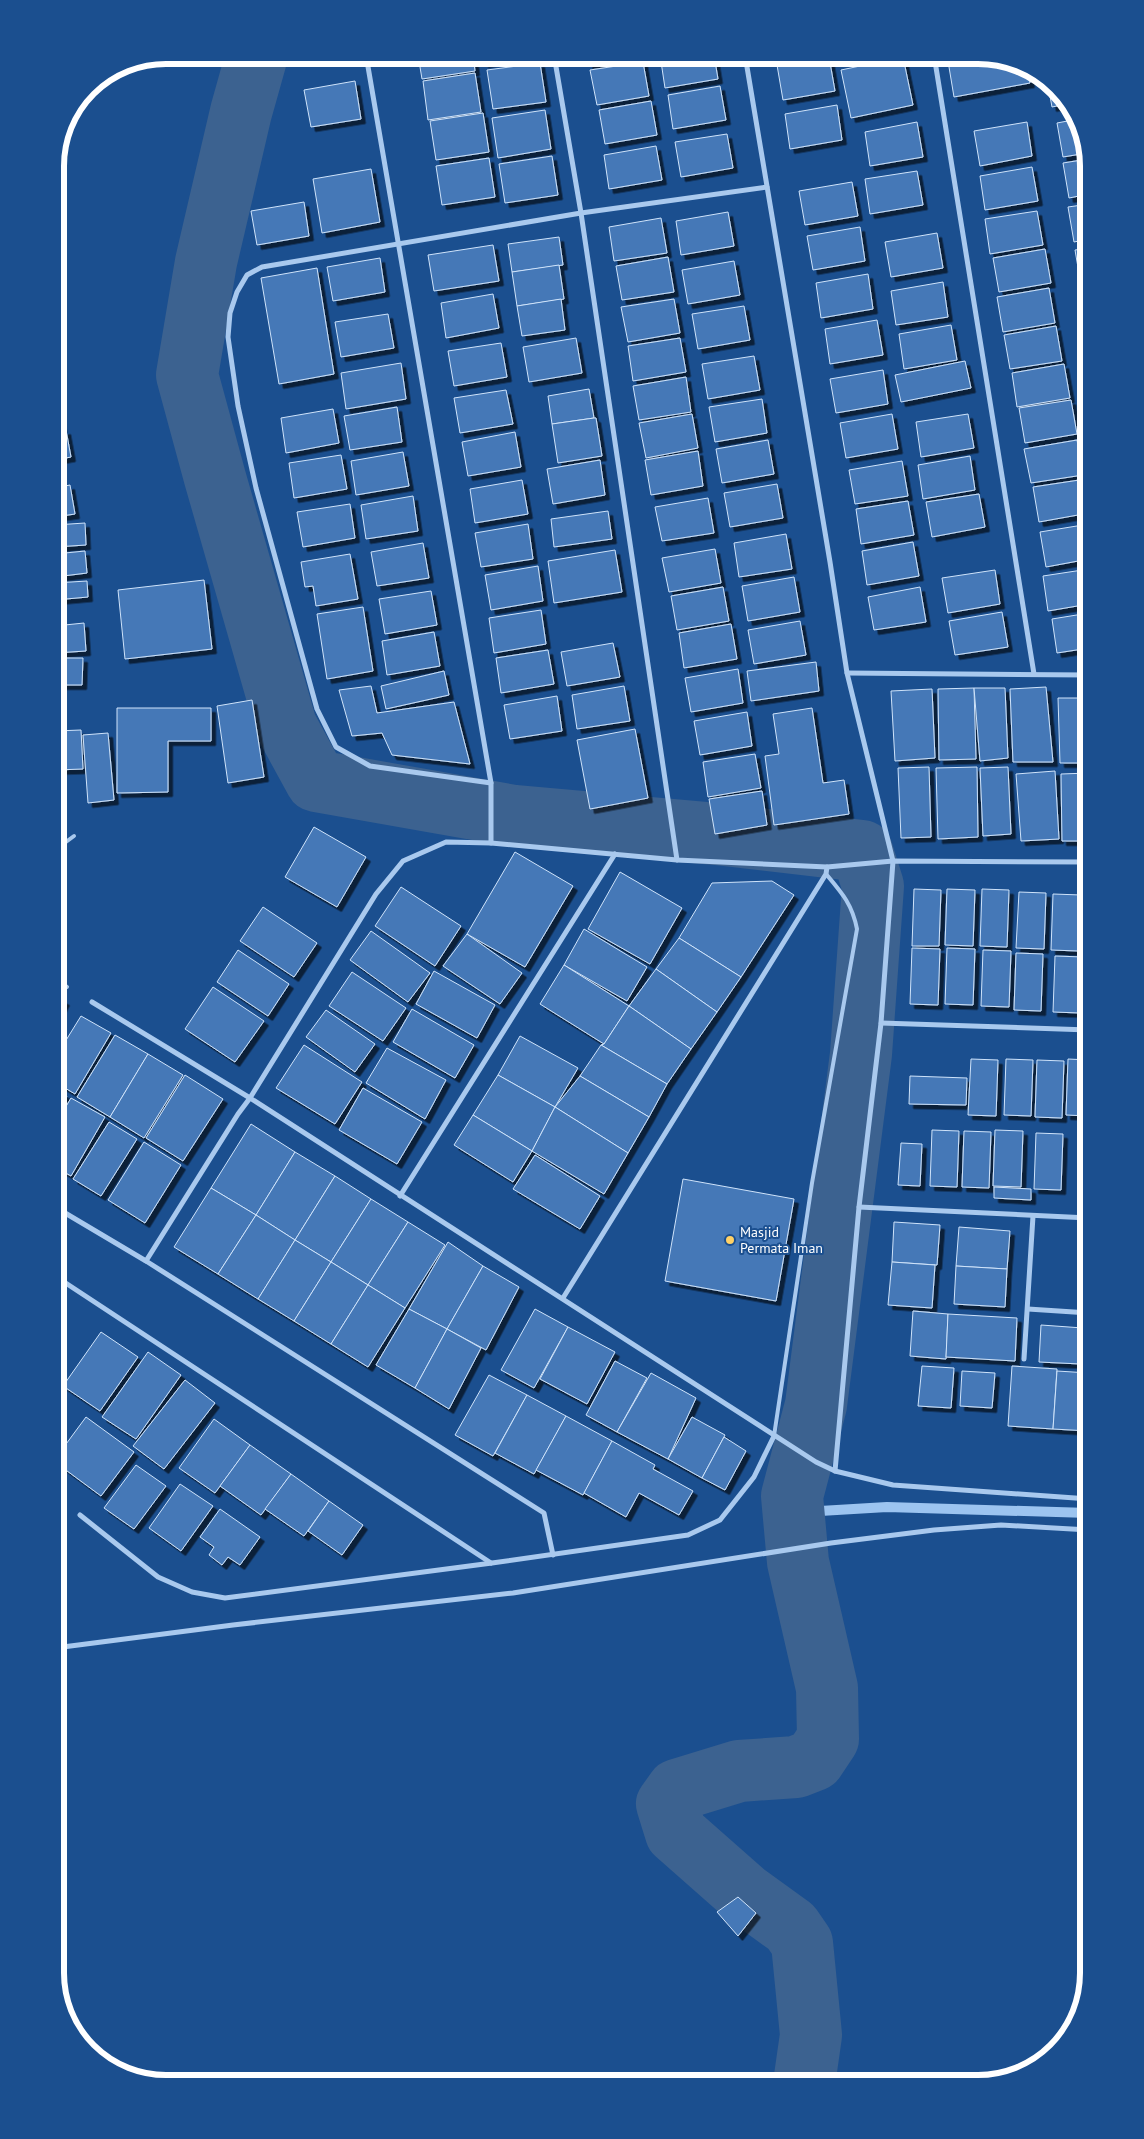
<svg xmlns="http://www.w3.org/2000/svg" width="1144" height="2139" font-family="'PT Sans',sans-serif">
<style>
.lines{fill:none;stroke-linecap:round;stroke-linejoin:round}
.stream{stroke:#9cc4f0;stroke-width:10}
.river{stroke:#3c6290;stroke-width:62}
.building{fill:#4478b7;stroke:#cfe3fa;filter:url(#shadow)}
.service{stroke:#a9c9ee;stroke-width:4}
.minor{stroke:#a9c9ee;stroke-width:5}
.poi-dot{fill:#ffd166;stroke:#1b4f8f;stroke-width:2}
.labels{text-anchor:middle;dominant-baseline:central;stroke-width:4;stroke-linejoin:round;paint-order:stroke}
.poi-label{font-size:14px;fill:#fff;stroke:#1b4f8f;text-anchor:start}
.rim{fill:none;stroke:#fff;stroke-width:6}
</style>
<defs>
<filter id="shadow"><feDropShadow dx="4.5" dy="4.5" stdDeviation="0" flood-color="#0009"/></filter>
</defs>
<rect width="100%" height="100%" fill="#1b4f8f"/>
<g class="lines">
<path class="stream" d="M794,1517L820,1511L887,1507L1089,1513"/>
<path class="river" d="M257,55L241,112L206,262L187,375L215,478L286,726L316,781L514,816L716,834L862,851L873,886L861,1054L816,1405L792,1496L798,1562L827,1688L828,1739L814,1760L796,1767L739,1771L677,1790L667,1804L676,1833L744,1893L791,1927L802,1943L811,2035L804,2084"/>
</g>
<g class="building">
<path d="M418,55H473L475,71L422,79Z"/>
<path d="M483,55H533L484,63Z"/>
<path d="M587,55H641L642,57L589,66Z"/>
<path d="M660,55H714L718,79L665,88Z"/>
<path d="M947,55H986L1028,71L1030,83L954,97Z"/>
<path d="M829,57L835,91L783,100L777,65Z"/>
<path d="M903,57L913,105L851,118L841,70Z"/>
<path d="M643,62L649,96L597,105L590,70Z"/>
<path d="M540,63L546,102L493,109L487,70Z"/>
<path d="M475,73L481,112L428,120L423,81Z"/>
<path d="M1047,80L1066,104L1052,107Z"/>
<path d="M355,81L361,119L311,127L304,90Z"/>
<path d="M720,86L726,120L673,129L668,95Z"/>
<path d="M651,101L657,135L605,144L599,110Z"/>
<path d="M837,105L842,140L790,149L785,114Z"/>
<path d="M545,110L551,149L498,158L492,118Z"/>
<path d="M483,113L489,152L436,160L430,121Z"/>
<path d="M1078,119L1080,123L1087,153L1063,157L1057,123Z"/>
<path d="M917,122L923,157L870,166L865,132Z"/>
<path d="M1027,122L1032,156L980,166L974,131Z"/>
<path d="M63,127L62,153H57Z"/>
<path d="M727,134L733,168L681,177L675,142Z"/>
<path d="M656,146L662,180L609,189L604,155Z"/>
<path d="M552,156L558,195L505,203L499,164Z"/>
<path d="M489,158L495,197L442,205L436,166Z"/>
<path d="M1088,159L1089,194L1069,198L1063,163Z"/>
<path d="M1032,167L1038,201L985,210L980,176Z"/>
<path d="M371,169L380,222L322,233L313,179Z"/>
<path d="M917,171L923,205L870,214L865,179Z"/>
<path d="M852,182L858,216L805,225L799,191Z"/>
<path d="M304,202L309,236L257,245L251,211Z"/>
<path d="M1089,204V239L1074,242L1068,207Z"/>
<path d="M1037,211L1043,245L990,254L985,219Z"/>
<path d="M728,212L734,246L681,255L676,221Z"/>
<path d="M661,218L667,253L614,261L609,227Z"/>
<path d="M860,227L865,261L813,270L807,236Z"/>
<path d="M937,233L943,268L891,277L885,242Z"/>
<path d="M559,237L563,265L512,272L508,244Z"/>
<path d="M493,245L499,281L434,291L428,255Z"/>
<path d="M1089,248V283L1081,285L1075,250Z"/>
<path d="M1045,249L1051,283L999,292L993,258Z"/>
<path d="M668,257L674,292L622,300L616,266Z"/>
<path d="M380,258L385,292L333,301L327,267Z"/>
<path d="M734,261L740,295L688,304L682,270Z"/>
<path d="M559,265L564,299L517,306L512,272Z"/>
<path d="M317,268L334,374L279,384L261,278Z"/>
<path d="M868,274L873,309L821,318L816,283Z"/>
<path d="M943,282L948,317L896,325L891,291Z"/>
<path d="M1049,288L1055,323L1003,332L997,297Z"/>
<path d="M1089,292V327H1088L1082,293Z"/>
<path d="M493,294L499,328L446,338L441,303Z"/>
<path d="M561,299L565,330L522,336L517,306Z"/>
<path d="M674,299L680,333L628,342L621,307Z"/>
<path d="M744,306L750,340L698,349L692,314Z"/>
<path d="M388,314L394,348L341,357L335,322Z"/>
<path d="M877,320L883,355L830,364L825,329Z"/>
<path d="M951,325L957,360L904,369L899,334Z"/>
<path d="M1056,326L1062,361L1010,369L1004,335Z"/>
<path d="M576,338L582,373L529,382L523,347Z"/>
<path d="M680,338L686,372L633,381L628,346Z"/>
<path d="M501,343L507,377L454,386L448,351Z"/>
<path d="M754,356L760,390L708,399L702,364Z"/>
<path d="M965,361L971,388L901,402L895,375Z"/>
<path d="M401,363L406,399L346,409L341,373Z"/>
<path d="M1064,364L1070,398L1017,407L1012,373Z"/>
<path d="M883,370L888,404L836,413L830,379Z"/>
<path d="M686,377L691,412L639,420L633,386Z"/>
<path d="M589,389L594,418L552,424L548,396Z"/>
<path d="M506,390L513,424L460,433L454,398Z"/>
<path d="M762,399L767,433L715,442L709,407Z"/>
<path d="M1071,400L1077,434L1025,443L1019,408Z"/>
<path d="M59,401L62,428L55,429V402Z"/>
<path d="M397,407L402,442L350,450L344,416Z"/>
<path d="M333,409L339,443L286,453L281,418Z"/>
<path d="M692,414L698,448L646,458L639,423Z"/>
<path d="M892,414L898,449L846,458L840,423Z"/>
<path d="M968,414L974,448L921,457L916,422Z"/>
<path d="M594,418H596L602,456L558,463L552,424Z"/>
<path d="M66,430L71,457L55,460V432Z"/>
<path d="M515,432L521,467L468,476L462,442Z"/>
<path d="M768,440L774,474L722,483L716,449Z"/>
<path d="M1077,440L1083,475L1031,483L1024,449Z"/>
<path d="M698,451L703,486L651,495L645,460Z"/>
<path d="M403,452L409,486L356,495L351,461Z"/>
<path d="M341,455L347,489L294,498L289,463Z"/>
<path d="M970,456L975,490L923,499L918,465Z"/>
<path d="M600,460L605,495L553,504L547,469Z"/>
<path d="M902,461L908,496L855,504L849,470Z"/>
<path d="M1086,479L1089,513L1039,522L1033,487Z"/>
<path d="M522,480L528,514L475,523L470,489Z"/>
<path d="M777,484L783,518L730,527L724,493Z"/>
<path d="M70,485L75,514L55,517V488Z"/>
<path d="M979,494L985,527L932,537L926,502Z"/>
<path d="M413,496L418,531L366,539L361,505Z"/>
<path d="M708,498L714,533L662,541L655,507Z"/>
<path d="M908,501L914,535L861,544L856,509Z"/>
<path d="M350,504L355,538L303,547L297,512Z"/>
<path d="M608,511L612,539L554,547L551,519Z"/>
<path d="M85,523L86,545L55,547V525Z"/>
<path d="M528,524L533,559L481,567L475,533Z"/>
<path d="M1089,524V559L1046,567L1040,532Z"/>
<path d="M786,534L792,569L739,577L734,543Z"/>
<path d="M913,542L919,576L867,585L862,551Z"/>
<path d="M423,543L429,578L377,586L371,552Z"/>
<path d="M715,549L721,583L669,592L662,558Z"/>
<path d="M615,550L622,592L554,603L548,561Z"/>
<path d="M85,551L87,573L55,577V554Z"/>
<path d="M350,554L358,599L316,606L313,586L305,587L301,562Z"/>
<path d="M538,566L543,601L491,610L485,575Z"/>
<path d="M1089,569V604L1048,611L1043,576Z"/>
<path d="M995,570L1000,604L948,613L942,578Z"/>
<path d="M794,577L800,612L748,621L742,586Z"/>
<path d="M204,580L212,649L125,659L118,590Z"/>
<path d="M87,581L88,597L55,600V583Z"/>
<path d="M723,587L729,621L677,630L671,596Z"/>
<path d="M920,587L926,622L874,630L868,597Z"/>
<path d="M431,591L437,625L385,634L379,599Z"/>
<path d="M363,607L373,671L327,679L317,614Z"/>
<path d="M541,610L546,644L494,653L489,618Z"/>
<path d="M1002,612L1008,647L955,655L949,621Z"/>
<path d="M1089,613V648L1057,653L1052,619Z"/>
<path d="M800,621L806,655L754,664L748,630Z"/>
<path d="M84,623L86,651L55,653V626Z"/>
<path d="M731,624L737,659L684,668L679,633Z"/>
<path d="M434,632L440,666L387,675L382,641Z"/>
<path d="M613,643L620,677L567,686L561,652Z"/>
<path d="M548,650L554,684L501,693L496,658Z"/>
<path d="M55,658H83L82,685H55Z"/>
<path d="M816,662L819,691L751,701L747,671Z"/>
<path d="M738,669L743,703L691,712L685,678Z"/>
<path d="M444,671L449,695L386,709L381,686Z"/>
<path d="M371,686L377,713L454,702L470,764L392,755L382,733L352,736L339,690Z"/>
<path d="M624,686L630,721L577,729L572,695Z"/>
<path d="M1046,687L1053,762H1013L1010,689Z"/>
<path d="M974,688L976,759L939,760L938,689Z"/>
<path d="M974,688H1005L1008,758L980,761Z"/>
<path d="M932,689L935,758L895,761L891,691Z"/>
<path d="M55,696H60L61,723H55Z"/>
<path d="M557,696L562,731L510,739L504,705Z"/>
<path d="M1058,698H1089V763H1060Z"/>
<path d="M252,700L264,777L228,783L217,706Z"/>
<path d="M117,708H211V741H168V792L117,793Z"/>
<path d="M812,708L823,783L844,780L849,814L774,825L765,756L779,754L773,714Z"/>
<path d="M747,712L752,746L700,755L694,721Z"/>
<path d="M635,729L648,798L590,809L577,740Z"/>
<path d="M81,730L83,769L55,770V731Z"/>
<path d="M108,733L114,800L88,803L83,735Z"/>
<path d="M755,754L761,788L708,797L703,762Z"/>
<path d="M929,767L931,837L901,838L898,768Z"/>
<path d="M977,767L978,837L938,839L936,768Z"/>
<path d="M1008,767L1011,834L983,836L980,768Z"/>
<path d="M1055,771L1059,839L1021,841L1016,774Z"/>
<path d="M1089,773V841H1062L1061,774Z"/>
<path d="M762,791L767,825L715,834L709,799Z"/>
<path d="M314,827L366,857L337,907L285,877Z"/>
<path d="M515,852L573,886L525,967L467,934Z"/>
<path d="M620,872L682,908L650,964L588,929Z"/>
<path d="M772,881L794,895L741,977L679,938L712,883Z"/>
<path d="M401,887L461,926L435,966L375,926Z"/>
<path d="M914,889L941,890L939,946H912Z"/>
<path d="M947,889L975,890L973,946L945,945Z"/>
<path d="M982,889L1009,890L1007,947L980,946Z"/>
<path d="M1019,892L1046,893L1044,949L1016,948Z"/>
<path d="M1053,894L1081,895L1079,951L1051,950Z"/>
<path d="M263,907L317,943L294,977L240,941Z"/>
<path d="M584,929L647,967L627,1001L564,965Z"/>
<path d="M371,931L430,973L408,1002L350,960Z"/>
<path d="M467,934L522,973L500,1004L443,966Z"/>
<path d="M679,938L741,977L717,1012L656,969Z"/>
<path d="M912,948L940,949L938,1005L910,1004Z"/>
<path d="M947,948L975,949L973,1005L945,1004Z"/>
<path d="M238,950L289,984L268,1016L217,982Z"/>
<path d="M983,950L1011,951L1009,1007L981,1006Z"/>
<path d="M1016,953L1043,954L1041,1011L1014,1010Z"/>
<path d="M1055,956L1083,957L1081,1013L1053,1012Z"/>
<path d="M1089,958V1015H1086Z"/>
<path d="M564,965L629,1006L604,1044L540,1004Z"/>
<path d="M656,969L717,1012L691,1049L629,1006Z"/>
<path d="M434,971L495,1005L477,1038L416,1004Z"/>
<path d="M352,972L406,1008L383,1041L329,1006Z"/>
<path d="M213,987L264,1021L235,1062L185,1029Z"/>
<path d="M55,996L65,1001L55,1021Z"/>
<path d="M629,1006L691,1049L667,1084L601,1045L604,1044Z"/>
<path d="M412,1009L474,1045L455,1078L393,1042Z"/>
<path d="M326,1010L375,1044L355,1072L306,1037Z"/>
<path d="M81,1016L111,1033L75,1094L55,1082V1058Z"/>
<path d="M115,1035L148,1054L110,1117L77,1097Z"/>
<path d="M520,1036L578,1068L555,1107L498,1075Z"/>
<path d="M304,1045L362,1082L335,1124L276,1088Z"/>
<path d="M601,1045L667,1084L649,1117L580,1076Z"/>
<path d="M387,1048L446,1080L425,1119L366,1083Z"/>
<path d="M148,1054L183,1075L144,1138L110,1117Z"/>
<path d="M971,1059L998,1060L996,1116L968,1115Z"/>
<path d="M1006,1059L1033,1060L1031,1116L1004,1115Z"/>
<path d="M1068,1059L1089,1060V1116L1066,1115Z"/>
<path d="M1037,1060L1064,1061L1062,1118L1035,1117Z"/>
<path d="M185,1075L223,1099L183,1161L146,1138Z"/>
<path d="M498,1075L555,1107L532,1151L473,1115Z"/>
<path d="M580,1076L649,1117L628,1153L555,1107Z"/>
<path d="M910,1076L967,1078L966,1105L909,1104Z"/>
<path d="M55,1088L67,1096L55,1116Z"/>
<path d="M363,1088L422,1122L397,1164L339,1130Z"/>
<path d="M71,1098L105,1117L71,1176L55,1167V1125Z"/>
<path d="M555,1107L628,1153L604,1194L532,1151Z"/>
<path d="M473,1115L532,1151L513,1182L454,1145Z"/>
<path d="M109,1122L137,1139L101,1196L73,1179Z"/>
<path d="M251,1124L295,1152L256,1215L211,1188Z"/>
<path d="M932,1130L959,1131L957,1187L930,1186Z"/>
<path d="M995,1130L1023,1131L1021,1187L993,1186Z"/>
<path d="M964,1131L991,1132L989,1188L962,1187Z"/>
<path d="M1036,1133L1063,1134L1061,1190L1034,1189Z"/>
<path d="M144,1142L181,1165L145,1223L108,1200Z"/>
<path d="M901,1143L922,1144L920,1186L898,1185Z"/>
<path d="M295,1152L335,1176L295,1240L256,1215Z"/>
<path d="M535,1155L600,1196L580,1229L513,1189Z"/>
<path d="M335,1176L371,1199L331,1262L295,1240Z"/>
<path d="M683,1179L794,1199L776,1301L665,1281Z"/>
<path d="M994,1187L1031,1189V1200L994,1198Z"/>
<path d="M211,1188L256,1215L218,1274L174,1247Z"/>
<path d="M371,1199L408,1222L368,1285L331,1262Z"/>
<path d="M256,1215L295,1240L258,1299L218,1274Z"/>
<path d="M408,1222L445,1245L405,1308L368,1285Z"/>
<path d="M894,1222L940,1225L937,1265L892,1262Z"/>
<path d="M959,1227L1010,1231L1007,1269L956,1266Z"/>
<path d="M295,1240L331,1262L294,1321L258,1299Z"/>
<path d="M448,1242L483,1266L447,1329L409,1309Z"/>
<path d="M331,1262L368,1285L331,1344L294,1321Z"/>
<path d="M892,1262L935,1265L932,1308L888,1305Z"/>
<path d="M483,1266L519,1287L486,1350L447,1329Z"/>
<path d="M956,1266L1007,1269L1005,1307L954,1304Z"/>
<path d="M368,1285L405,1308L368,1367L331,1344Z"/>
<path d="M409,1309L447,1329L415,1388L376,1365Z"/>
<path d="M535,1309L568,1327L534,1388L501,1370Z"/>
<path d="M913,1311L948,1314L946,1359L910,1356Z"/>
<path d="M948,1314L1017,1318L1015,1361L946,1357Z"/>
<path d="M1041,1325L1083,1328L1081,1364L1039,1362Z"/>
<path d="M568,1327L615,1352L587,1404L540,1379Z"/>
<path d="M1083,1328L1089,1329V1366L1081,1364Z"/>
<path d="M447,1329L481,1348L449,1409L415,1388Z"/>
<path d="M101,1332L138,1357L100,1411L63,1386Z"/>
<path d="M148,1352L181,1375L136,1439L102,1417Z"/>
<path d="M615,1361L647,1378L617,1432L586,1415Z"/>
<path d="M922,1366L954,1368L951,1408L918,1406Z"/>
<path d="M1012,1366L1057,1369L1053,1429L1008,1426Z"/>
<path d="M962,1371L995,1373L992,1408L960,1406Z"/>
<path d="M1057,1371L1089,1373V1431L1053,1429Z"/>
<path d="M651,1373L696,1398L668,1459L617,1432Z"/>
<path d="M489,1375L527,1395L493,1456L455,1435Z"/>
<path d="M185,1380L215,1403L164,1469L133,1446Z"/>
<path d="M527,1395L566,1416L534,1474L495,1453Z"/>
<path d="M566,1416L612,1441L583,1495L536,1470Z"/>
<path d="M86,1417L134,1452L101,1496L55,1462V1459Z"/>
<path d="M692,1417L725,1435L702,1478L668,1459Z"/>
<path d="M214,1419L250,1445L215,1493L179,1468Z"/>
<path d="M724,1437L746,1451L725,1490L702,1478Z"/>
<path d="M612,1441L655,1465L653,1469L693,1491L679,1515L639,1493L626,1517L584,1493Z"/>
<path d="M250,1445L291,1474L261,1515L220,1486Z"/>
<path d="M136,1465L166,1486L134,1529L104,1508Z"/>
<path d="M291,1474L329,1501L304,1536L265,1509Z"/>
<path d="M180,1484L213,1506L181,1551L149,1528Z"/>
<path d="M329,1501L363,1525L342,1555L308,1531Z"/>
<path d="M220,1509L260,1537L240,1565L228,1557L222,1565L209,1555L214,1547L200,1537Z"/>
<path d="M738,1897L756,1913L738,1936L717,1912Z"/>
</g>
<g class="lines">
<g class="service">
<path d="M55,850L74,836"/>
<path d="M55,979L67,987"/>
<path d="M774,1436L812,1183L857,929C852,904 842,893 826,874"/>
</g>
<g class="minor">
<path d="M366,55L491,783V843"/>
<path d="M554,55L581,213L677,860"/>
<path d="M745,55L830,562L847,673L893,861L881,1023L859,1207L835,1471"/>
<path d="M934,55L1034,674"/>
<path d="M847,673L1089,675"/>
<path d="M491,783L370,766L336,747L317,709L256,488L238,406L228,337L230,313L237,292L247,275L262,267L581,213L767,187"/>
<path d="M92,1002L250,1098L816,1462L835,1471L893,1485L1089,1499"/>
<path d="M881,1023L1089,1030"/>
<path d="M400,1196L615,854"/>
<path d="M55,1207L146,1261L544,1513L553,1555"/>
<path d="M859,1207L1089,1218"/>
<path d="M146,1261L238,1114L250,1098L376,894L403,861L446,842L491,843L677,860L827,867L893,861L1089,862"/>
<path d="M55,1276L491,1563"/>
<path d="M563,1298L826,874L827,867"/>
<path d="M1028,1309L1089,1313"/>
<path d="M1024,1359L1033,1216"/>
<path d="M80,1515L158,1577L192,1592L225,1598L492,1563L688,1535L720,1520L754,1477L774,1436"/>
<path d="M55,1648L233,1625L513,1593L831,1543L934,1530L1001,1525L1089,1530"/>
</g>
</g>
<circle class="poi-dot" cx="730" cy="1240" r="5"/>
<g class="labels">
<g class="poi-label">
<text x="740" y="1232">Masjid<tspan x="740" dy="16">Permata Iman</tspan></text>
</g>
</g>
<path d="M0 0H1144V2139H0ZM166 64H978A102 102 0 0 1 1080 166V1973A102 102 0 0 1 978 2075H166A102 102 0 0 1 64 1973V166A102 102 0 0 1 166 64Z" fill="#1b4f8f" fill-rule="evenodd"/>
<path class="rim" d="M166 64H978A102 102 0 0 1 1080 166V1973A102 102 0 0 1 978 2075H166A102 102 0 0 1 64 1973V166A102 102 0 0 1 166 64Z"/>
</svg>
